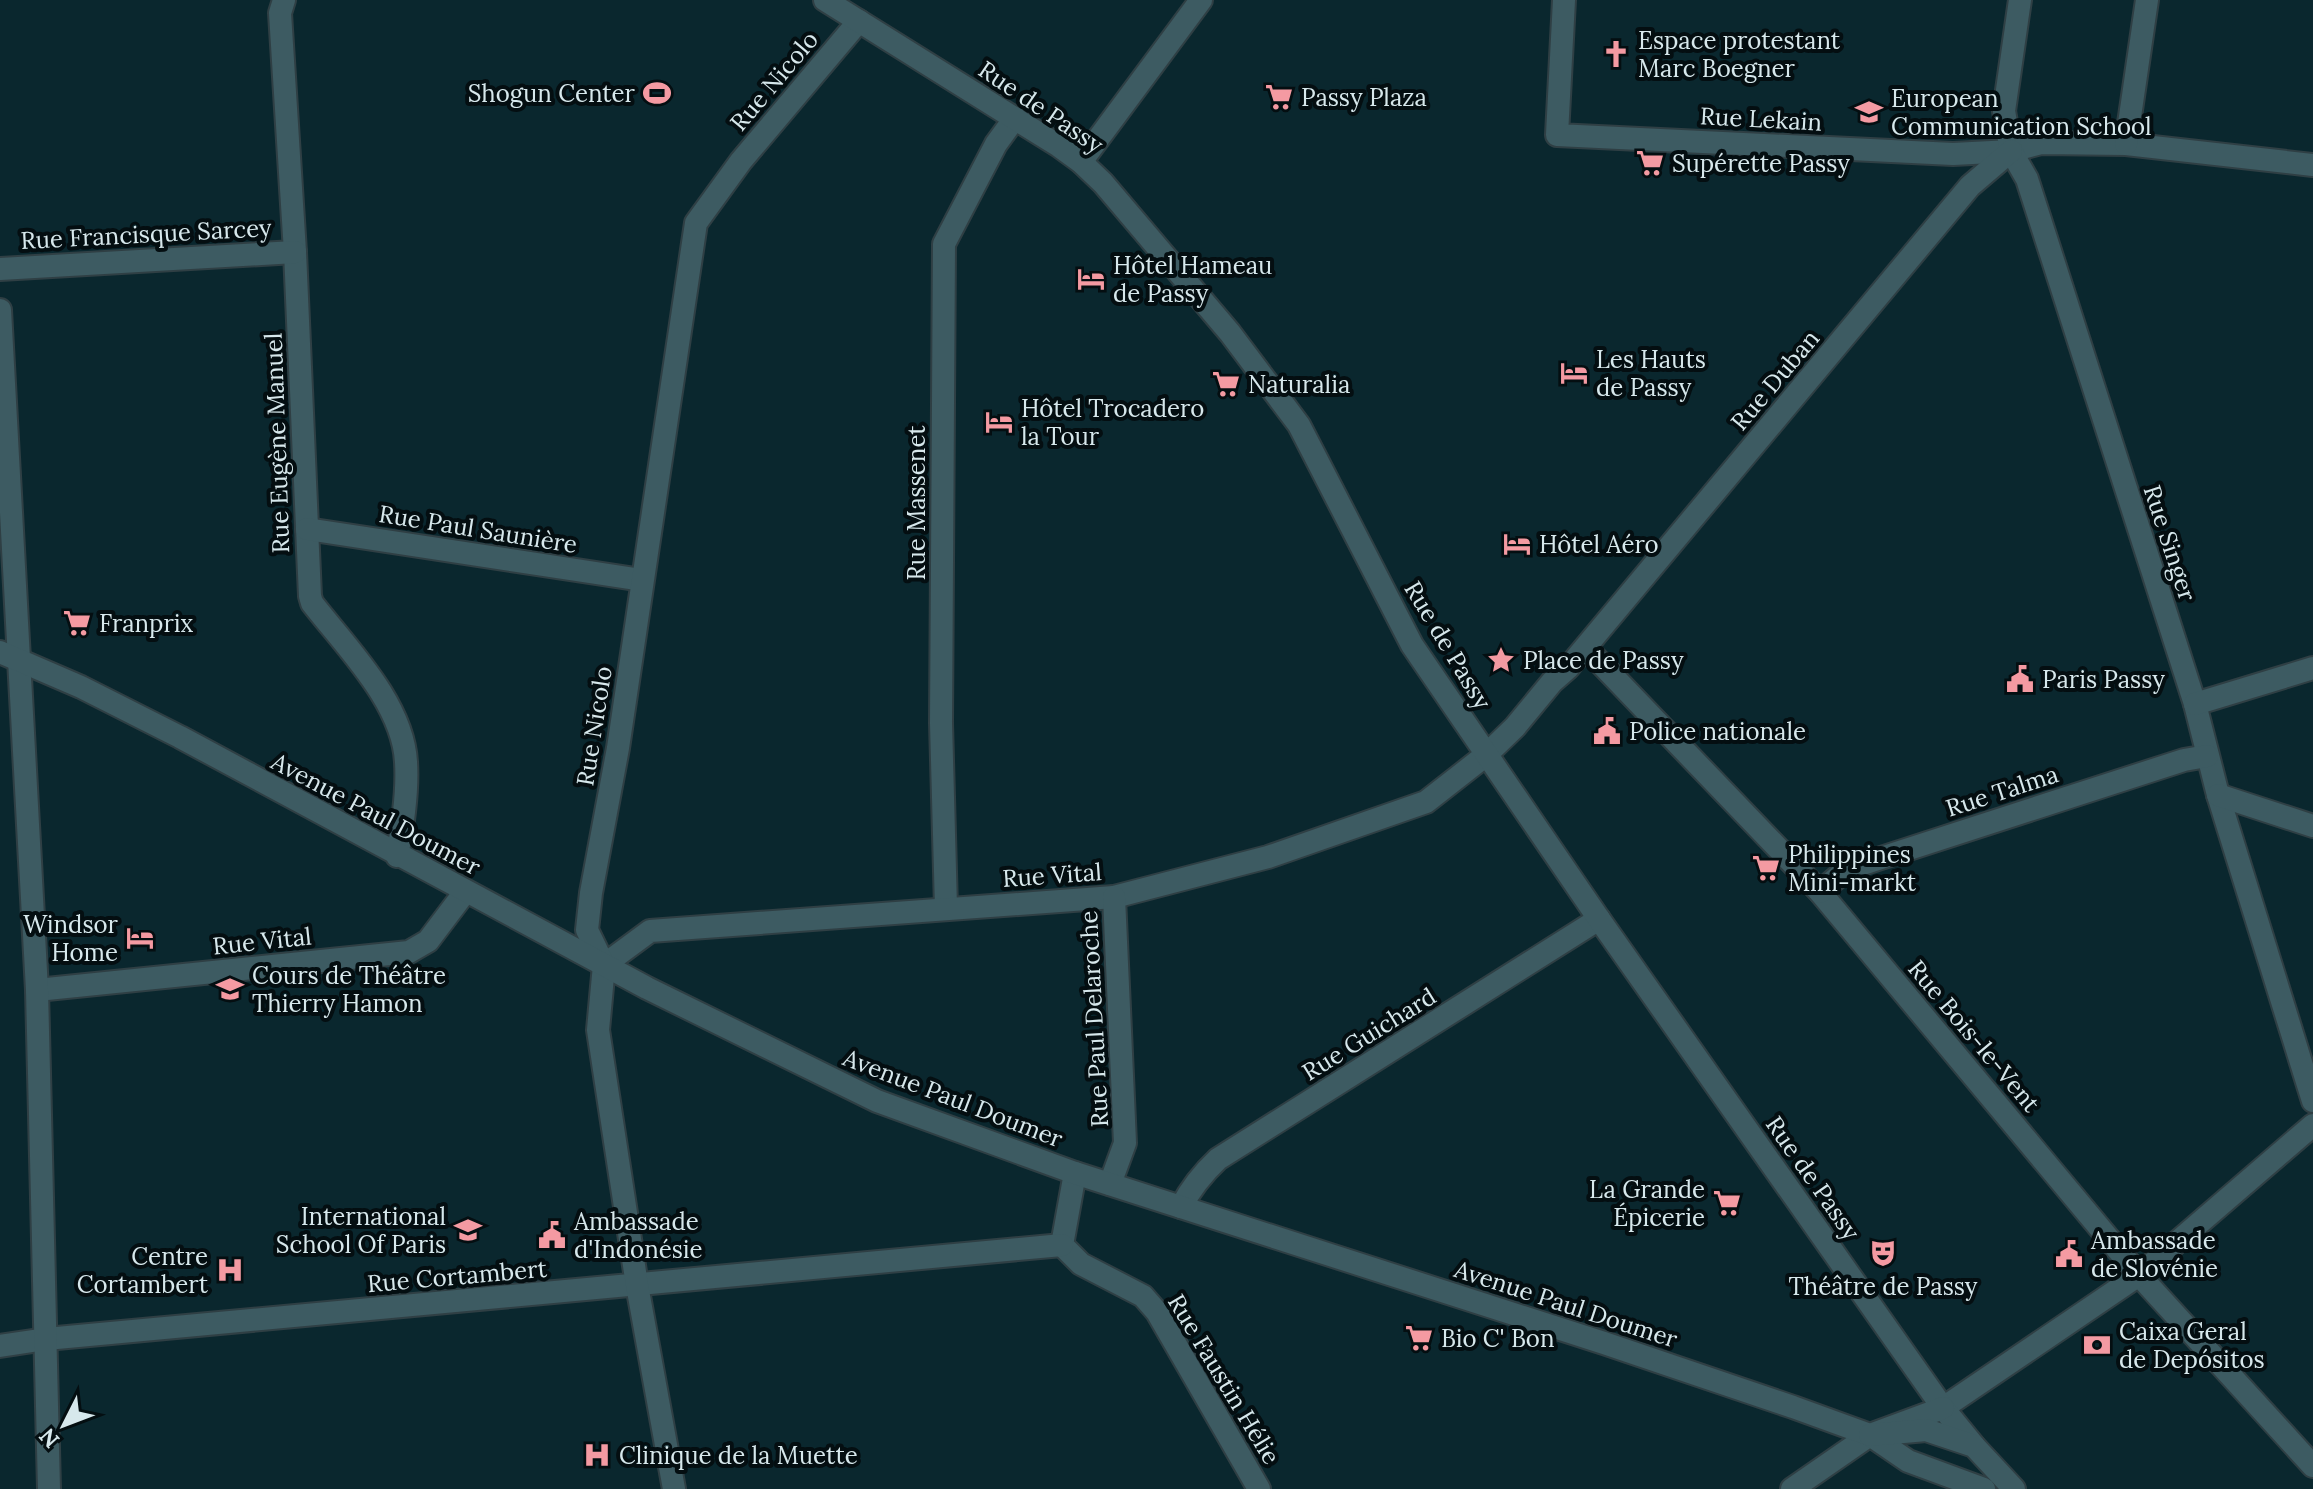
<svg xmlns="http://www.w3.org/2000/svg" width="2313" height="1489" font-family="Lora,serif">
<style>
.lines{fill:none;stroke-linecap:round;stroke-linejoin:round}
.minor-casing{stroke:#2f3f44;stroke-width:26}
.tertiary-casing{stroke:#2f3f44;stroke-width:26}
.secondary-casing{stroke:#2f3f44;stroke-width:26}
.minor{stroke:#3d5b62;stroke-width:22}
.tertiary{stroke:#3d5b62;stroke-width:22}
.secondary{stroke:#3d5b62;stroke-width:22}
.labels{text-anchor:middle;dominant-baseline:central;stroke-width:8;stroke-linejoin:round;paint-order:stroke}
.poi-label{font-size:24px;fill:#d7e8ec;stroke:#040e11;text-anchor:start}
.street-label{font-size:24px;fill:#d7e8ec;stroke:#040e11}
</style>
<rect width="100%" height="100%" fill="#0a272e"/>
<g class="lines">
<g class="minor-casing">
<g id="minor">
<path d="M284,0L280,13L295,252L310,596L312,603C346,647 403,703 406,762C408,793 403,825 397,856"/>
<path d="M1564,0L1557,135L1953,154L2011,151L2041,143L2126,144L2313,165"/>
<path d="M2020,0L2004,111L2011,151L2027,179L2195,704L2218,795L2313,1101"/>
<path d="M2126,144L2147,0"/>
<path d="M1081,162L1201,0"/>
<path d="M0,269L295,252"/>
<path d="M307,529L642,580"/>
<path d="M1586,648L1820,892L2139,1275L2313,1466"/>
<path d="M2195,704L2313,668"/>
<path d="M2218,795L2313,826"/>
<path d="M1820,892L1847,869L2184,760L2207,756"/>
<path d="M946,908L941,723L944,244L996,144L1015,118"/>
<path d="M604,965L650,931L1114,897L1268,857L1426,802L1486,755L1515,727L1552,682L1568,668L1970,186L2011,151"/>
<path d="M37,990L409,952L428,941L465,892"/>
<path d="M1075,1173L1062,1245L1081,1264L1143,1296L1157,1312L1259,1489"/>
<path d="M1110,1184L1125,1143L1114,897"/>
<path d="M1181,1207C1191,1188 1202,1174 1218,1159L1599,919"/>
<path d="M0,1346L46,1339L1062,1245"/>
<path d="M1943,1408L2139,1275L2313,1125"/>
<path d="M674,1489L637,1285L598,1030L604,965L587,930L591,893L618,748L696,223L741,161L859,21"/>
</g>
</g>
<g class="tertiary-casing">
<g id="tertiary">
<path d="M825,0L1059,146L1081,162L1103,183L1230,333L1299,425L1412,645L1599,919L1943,1408L1974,1446"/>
<path d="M0,310L37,990L49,1489"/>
<path d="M1792,1489L1870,1435L1943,1408"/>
</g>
</g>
<g class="secondary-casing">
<g id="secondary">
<path d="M0,652L81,687L180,737L647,988L877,1101L1075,1173L1604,1343L1793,1407L1870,1435L1908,1461L1984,1489"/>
<path d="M1870,1435L1926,1430L1974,1446L2014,1489"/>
</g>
</g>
<use href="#minor" class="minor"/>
<use href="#tertiary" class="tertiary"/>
<use href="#secondary" class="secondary"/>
</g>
<defs>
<g id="church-bare" transform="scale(2.16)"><path d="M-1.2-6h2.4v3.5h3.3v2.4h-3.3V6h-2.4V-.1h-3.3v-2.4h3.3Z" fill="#f49aa2" stroke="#040e11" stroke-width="2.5" paint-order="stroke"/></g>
<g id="stadium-bare" transform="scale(2.16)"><path d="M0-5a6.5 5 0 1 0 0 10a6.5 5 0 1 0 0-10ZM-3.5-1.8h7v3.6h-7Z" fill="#f49aa2" stroke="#040e11" stroke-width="2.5" paint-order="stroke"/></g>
<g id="supermarket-bare" transform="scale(2.16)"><path d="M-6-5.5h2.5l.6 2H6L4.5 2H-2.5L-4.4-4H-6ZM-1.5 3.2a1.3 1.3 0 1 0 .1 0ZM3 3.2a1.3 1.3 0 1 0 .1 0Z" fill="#f49aa2" stroke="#040e11" stroke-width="2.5" paint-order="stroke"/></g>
<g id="university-bare" transform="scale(2.16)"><path d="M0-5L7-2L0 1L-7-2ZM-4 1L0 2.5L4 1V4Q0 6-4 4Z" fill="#f49aa2" stroke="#040e11" stroke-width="2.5" paint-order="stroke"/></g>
<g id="hotel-bare" transform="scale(2.16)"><path d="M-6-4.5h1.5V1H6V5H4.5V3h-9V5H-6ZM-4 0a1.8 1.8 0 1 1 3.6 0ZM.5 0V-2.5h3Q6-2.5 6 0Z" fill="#f49aa2" stroke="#040e11" stroke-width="2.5" paint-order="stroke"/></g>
<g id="sight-bare" transform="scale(2.16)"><path d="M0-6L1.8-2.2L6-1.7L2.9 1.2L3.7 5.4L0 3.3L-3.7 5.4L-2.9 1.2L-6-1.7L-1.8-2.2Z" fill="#f49aa2" stroke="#040e11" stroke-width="2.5" paint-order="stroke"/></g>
<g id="civic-bare" transform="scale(2.16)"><path d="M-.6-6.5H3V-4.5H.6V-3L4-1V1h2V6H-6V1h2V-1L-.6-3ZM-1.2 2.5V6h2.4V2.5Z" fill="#f49aa2" stroke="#040e11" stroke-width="2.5" paint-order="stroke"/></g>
<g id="theatre-bare" transform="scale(2.16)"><path d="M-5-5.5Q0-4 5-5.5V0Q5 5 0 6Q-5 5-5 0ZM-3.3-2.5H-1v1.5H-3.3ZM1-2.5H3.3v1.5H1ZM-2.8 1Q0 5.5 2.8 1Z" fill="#f49aa2" stroke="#040e11" stroke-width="2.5" paint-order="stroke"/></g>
<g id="hospital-bare" transform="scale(2.16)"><path d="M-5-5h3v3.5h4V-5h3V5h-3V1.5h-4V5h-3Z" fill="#f49aa2" stroke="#040e11" stroke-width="2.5" paint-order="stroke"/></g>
<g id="bank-bare" transform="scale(2.16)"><path d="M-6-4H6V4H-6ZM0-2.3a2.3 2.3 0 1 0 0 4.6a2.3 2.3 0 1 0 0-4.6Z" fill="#f49aa2" stroke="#040e11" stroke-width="2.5" paint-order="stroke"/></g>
</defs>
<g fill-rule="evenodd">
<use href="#church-bare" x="1616" y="54"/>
<use href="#stadium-bare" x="657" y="93"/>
<use href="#supermarket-bare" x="1279" y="97"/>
<use href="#university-bare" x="1869" y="112"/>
<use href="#supermarket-bare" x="1650" y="163"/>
<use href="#hotel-bare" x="1091" y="279"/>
<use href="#hotel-bare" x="1574" y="373"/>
<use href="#supermarket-bare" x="1226" y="384"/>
<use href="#hotel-bare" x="999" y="422"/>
<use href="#hotel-bare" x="1517" y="544"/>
<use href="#supermarket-bare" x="77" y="623"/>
<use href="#sight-bare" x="1501" y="660"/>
<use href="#civic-bare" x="2020" y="679"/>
<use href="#civic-bare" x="1607" y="731"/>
<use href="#supermarket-bare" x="1766" y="868"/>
<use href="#hotel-bare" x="140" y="938"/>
<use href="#university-bare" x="230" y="989"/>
<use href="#supermarket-bare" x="1727" y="1203"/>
<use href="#university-bare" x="468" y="1230"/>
<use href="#civic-bare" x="552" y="1235"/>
<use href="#theatre-bare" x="1883" y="1253"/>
<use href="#civic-bare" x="2069" y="1254"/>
<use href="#hospital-bare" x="230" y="1270"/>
<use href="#supermarket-bare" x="1419" y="1338"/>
<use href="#bank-bare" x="2097" y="1345"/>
<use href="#hospital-bare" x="597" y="1455"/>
</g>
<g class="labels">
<g class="poi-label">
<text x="1638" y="40">Espace protestant<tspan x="1638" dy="28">Marc Boegner</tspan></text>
<text x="635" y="93" text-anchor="end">Shogun Center</text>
<text x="1301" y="97">Passy Plaza</text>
<text x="1891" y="98">European<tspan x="1891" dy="28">Communication School</tspan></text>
<text x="1672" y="163">Supérette Passy</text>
<text x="1113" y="265">Hôtel Hameau<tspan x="1113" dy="28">de Passy</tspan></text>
<text x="1596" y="359">Les Hauts<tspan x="1596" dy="28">de Passy</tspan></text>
<text x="1248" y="384">Naturalia</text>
<text x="1021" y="408">Hôtel Trocadero<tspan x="1021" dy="28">la Tour</tspan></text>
<text x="1539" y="544">Hôtel Aéro</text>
<text x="99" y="623">Franprix</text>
<text x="1523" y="660">Place de Passy</text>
<text x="2042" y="679">Paris Passy</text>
<text x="1629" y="731">Police nationale</text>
<text x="1788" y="854">Philippines<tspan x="1788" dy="28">Mini-markt</tspan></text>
<text x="118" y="924" text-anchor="end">Windsor<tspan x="118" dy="28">Home</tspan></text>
<text x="252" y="975">Cours de Théâtre<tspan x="252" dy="28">Thierry Hamon</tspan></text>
<text x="1705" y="1189" text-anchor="end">La Grande<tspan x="1705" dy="28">Épicerie</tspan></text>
<text x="446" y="1216" text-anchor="end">International<tspan x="446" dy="28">School Of Paris</tspan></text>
<text x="574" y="1221">Ambassade<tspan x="574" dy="28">d'Indonésie</tspan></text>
<text x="2091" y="1240">Ambassade<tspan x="2091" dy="28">de Slovénie</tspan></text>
<text x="208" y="1256" text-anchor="end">Centre<tspan x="208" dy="28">Cortambert</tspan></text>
<text x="1883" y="1286" text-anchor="middle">Théâtre de Passy</text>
<text x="2119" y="1331">Caixa Geral<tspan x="2119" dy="28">de Depósitos</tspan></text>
<text x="1441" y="1338">Bio C' Bon</text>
<text x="619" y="1455">Clinique de la Muette</text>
</g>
<g class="street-label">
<text transform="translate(774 81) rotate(-50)">Rue Nicolo</text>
<text transform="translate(1041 107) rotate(34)">Rue de Passy</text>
<text transform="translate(1761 119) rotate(3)">Rue Lekain</text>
<text transform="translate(146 234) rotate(-3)">Rue Francisque Sarcey</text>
<text transform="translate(1775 380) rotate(-50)">Rue Duban</text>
<text transform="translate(277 443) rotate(-92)">Rue Eugène Manuel</text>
<text transform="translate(916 503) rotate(-90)">Rue Massenet</text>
<text transform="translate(478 529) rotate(9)">Rue Paul Saunière</text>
<text transform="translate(2170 543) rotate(72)">Rue Singer</text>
<text transform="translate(1448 645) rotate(59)">Rue de Passy</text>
<text transform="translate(594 726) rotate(-81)">Rue Nicolo</text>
<text transform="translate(2002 791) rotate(-18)">Rue Talma</text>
<text transform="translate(376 814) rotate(28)">Avenue Paul Doumer</text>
<text transform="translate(1052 875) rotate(-4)">Rue Vital</text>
<text transform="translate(262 941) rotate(-6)">Rue Vital</text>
<text transform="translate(1094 1019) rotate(-93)">Rue Paul Delaroche</text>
<text transform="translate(1369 1034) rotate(-32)">Rue Guichard</text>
<text transform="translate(1974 1036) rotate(50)">Rue Bois-le-Vent</text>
<text transform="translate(953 1098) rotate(21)">Avenue Paul Doumer</text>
<text transform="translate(1813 1178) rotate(55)">Rue de Passy</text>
<text transform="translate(457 1276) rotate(-5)">Rue Cortambert</text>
<text transform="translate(1566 1304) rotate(18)">Avenue Paul Doumer</text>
<text transform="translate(1224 1379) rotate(59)">Rue Faustin Hélie</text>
</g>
</g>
<g transform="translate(64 1425) rotate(228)" stroke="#040e11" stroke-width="6" paint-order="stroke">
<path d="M0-6L14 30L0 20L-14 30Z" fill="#d7e8ec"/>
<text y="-12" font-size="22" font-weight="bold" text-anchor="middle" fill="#d7e8ec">N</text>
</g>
</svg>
